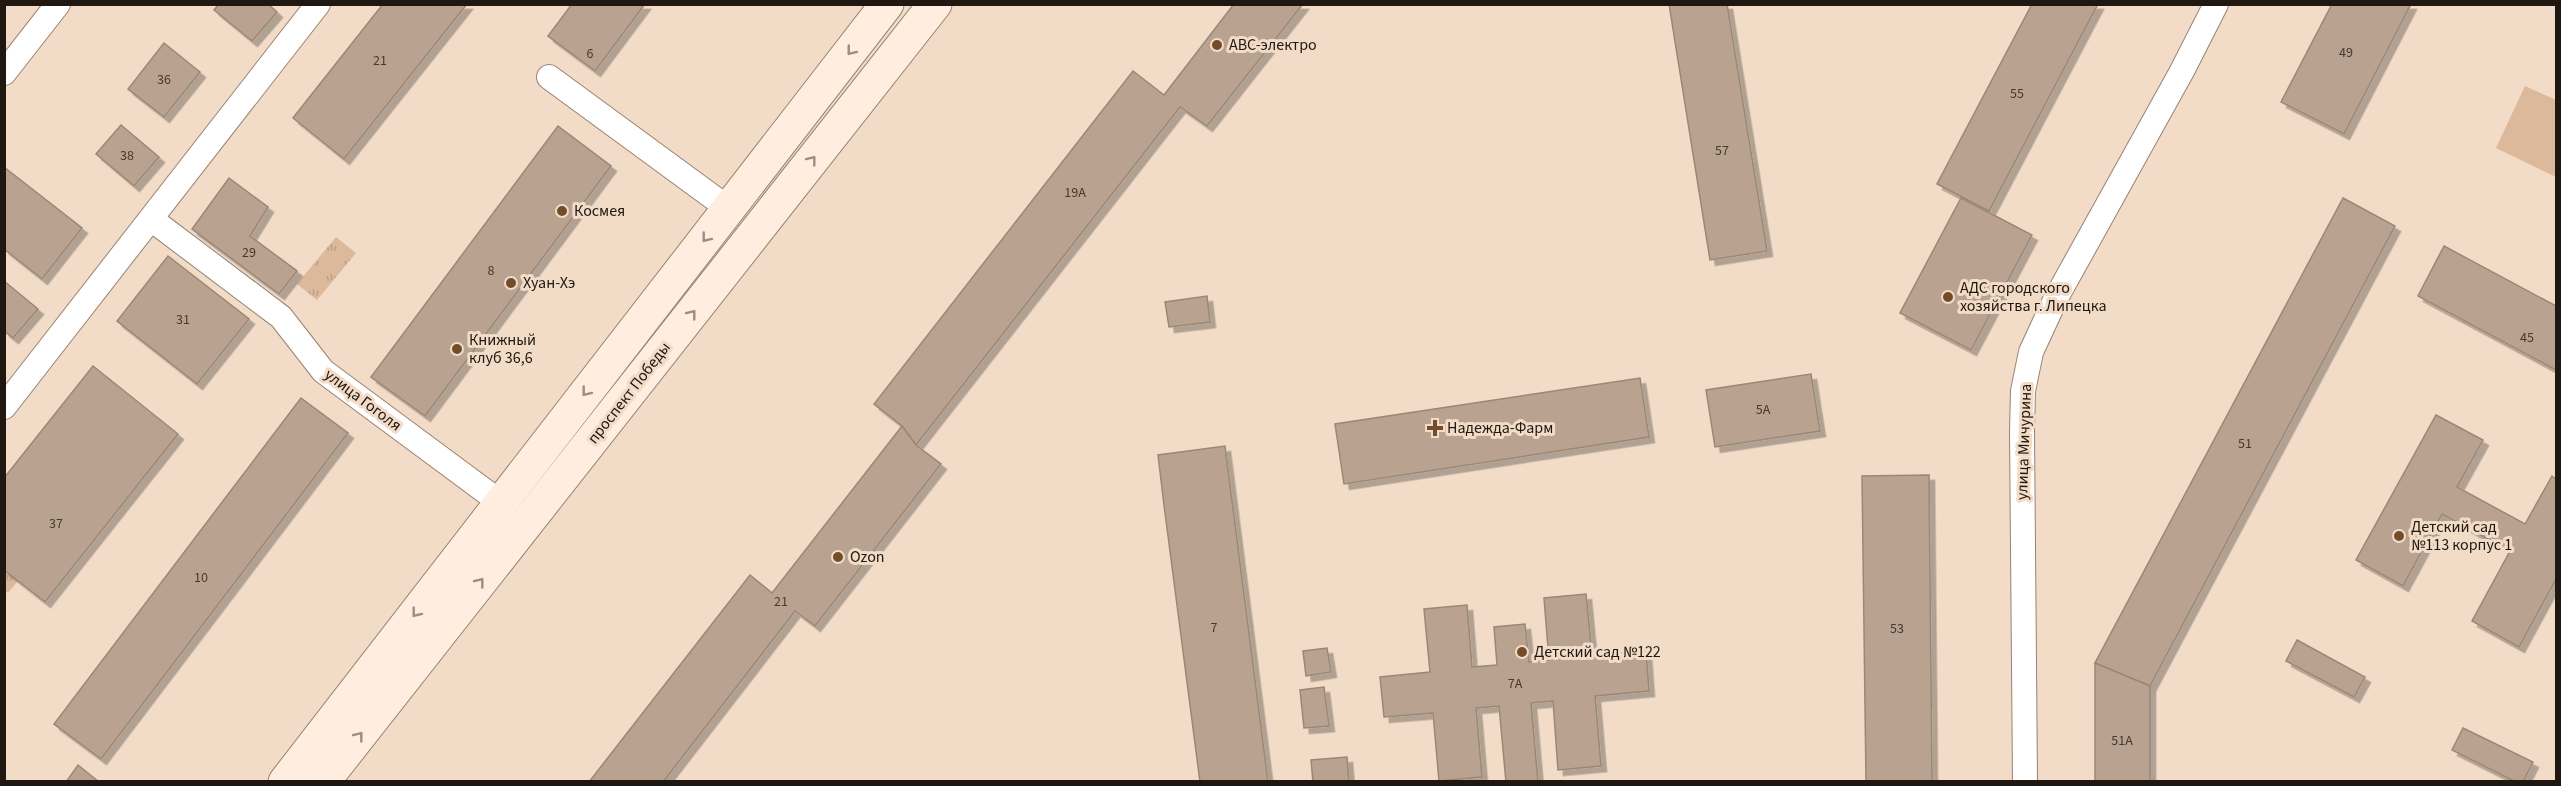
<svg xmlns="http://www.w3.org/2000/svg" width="2561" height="786" font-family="'Source Sans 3',sans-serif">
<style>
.green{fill:#ddb99b}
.park{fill:url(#park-tufts)}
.building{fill:#b9a390;stroke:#9c8775;stroke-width:1.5;filter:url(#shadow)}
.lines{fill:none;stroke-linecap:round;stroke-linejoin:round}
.minor-casing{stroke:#988371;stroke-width:26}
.secondary-casing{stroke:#988371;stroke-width:35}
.minor{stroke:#fff;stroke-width:24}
.secondary{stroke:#ffeedf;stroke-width:33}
.oneway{stroke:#9a8d82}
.poi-dot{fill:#734d29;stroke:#f2dbc7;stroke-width:2}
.labels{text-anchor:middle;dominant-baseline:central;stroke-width:6;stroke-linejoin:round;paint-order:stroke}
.number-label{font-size:14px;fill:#463a30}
.poi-label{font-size:16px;fill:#1f1710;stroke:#f2dbc7;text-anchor:start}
.street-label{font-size:16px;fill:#1f1710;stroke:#f2dbc7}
</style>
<defs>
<pattern id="park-tufts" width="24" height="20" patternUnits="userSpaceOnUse" patternTransform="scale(1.5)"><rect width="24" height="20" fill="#ddb99b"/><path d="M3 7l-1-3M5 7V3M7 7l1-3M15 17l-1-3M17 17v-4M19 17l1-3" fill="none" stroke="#bd9e84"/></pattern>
<filter id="shadow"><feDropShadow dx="5.5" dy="5.5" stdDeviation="0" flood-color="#0004"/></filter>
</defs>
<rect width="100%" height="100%" fill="#f2dbc7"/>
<path class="green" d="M2525,86L2556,100V177L2496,148Z"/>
<g class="park">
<path d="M336,237L356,253L317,300L297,284Z"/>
<path d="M4,543L31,565L8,593L5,590Z"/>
</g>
<g class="building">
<path d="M219,4H268L277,12L252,41L214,10Z"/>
<path d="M383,4H467L344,159L293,118Z"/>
<path d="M572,4H645L595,71L548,36Z"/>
<path d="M1234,4H1303L1207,126L1180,107L916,445L902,426L874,404L1133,71L1164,95Z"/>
<path d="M1669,4H1727L1767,251L1710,260Z"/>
<path d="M2032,4H2098L1989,211L1937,184Z"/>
<path d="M2332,4H2411L2344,134L2281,102Z"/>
<path d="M164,43L200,72L164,117L128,89Z"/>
<path d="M121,125L159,157L134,186L96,154Z"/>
<path d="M558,126L611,166L425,416L371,377Z"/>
<path d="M4,167L82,228L42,279L4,249Z"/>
<path d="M229,178L268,207L250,236L297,271L279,294L192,229Z"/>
<path d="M1961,198L2032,235L1971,350L1900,313Z"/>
<path d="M2343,198L2395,226L2150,686L2095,663Z"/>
<path d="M2444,246L2556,306V370L2418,296Z"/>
<path d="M168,256L249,319L197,384L117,321Z"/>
<path d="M4,281L38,309L13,338L4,331Z"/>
<path d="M1207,296L1210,322L1169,327L1165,302Z"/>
<path d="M93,366L178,434L45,602L4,570V478Z"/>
<path d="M1811,374L1820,431L1715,447L1706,390Z"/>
<path d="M1640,378L1649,437L1344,484L1335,424Z"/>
<path d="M301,398L348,433L101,759L54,724Z"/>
<path d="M2436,415L2483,440L2457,487L2525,524L2552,476L2556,479V579L2519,647L2472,621L2510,551L2442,514L2403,586L2356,560Z"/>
<path d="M902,426L916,445L941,464L815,626L795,611L663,782H589L750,575L772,593Z"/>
<path d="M1225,446L1268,782H1200L1164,505L1158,455Z"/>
<path d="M1929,475L1932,782H1866L1862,476Z"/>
<path d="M1586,594L1592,655L1646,651L1649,691L1595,696L1601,766L1558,770L1553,701L1531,703L1538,782H1506L1499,706L1476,708L1482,777L1439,781L1433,713L1384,717L1380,677L1430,672L1424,609L1467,605L1472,667L1497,665L1494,627L1525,624L1529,662L1549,660L1544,598Z"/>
<path d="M2297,640L2365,677L2354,697L2286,661Z"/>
<path d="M1327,648L1331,672L1306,676L1303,651Z"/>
<path d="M2095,663L2150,686V782H2095Z"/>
<path d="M1324,687L1329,726L1304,728L1300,690Z"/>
<path d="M2463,728L2533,762L2523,782H2516L2452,750Z"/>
<path d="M1347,757L1349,782H1313L1311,760Z"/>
<path d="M78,765L99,782H66Z"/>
</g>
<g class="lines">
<g class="minor-casing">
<g id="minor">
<path d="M4,73L58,4"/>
<path d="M549,77L729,209"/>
<path d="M151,219L281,317L323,371L501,503"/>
<path d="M4,407L318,4"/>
<path d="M2025,782L2022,431L2023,391L2031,352L2056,298L2182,71L2216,4"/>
</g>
</g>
<g class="secondary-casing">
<g id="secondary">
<path d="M285,782L887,4"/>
<path d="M323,782L935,4"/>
</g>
</g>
<use href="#minor" class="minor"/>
<use href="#secondary" class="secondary"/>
</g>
<defs><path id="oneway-chevron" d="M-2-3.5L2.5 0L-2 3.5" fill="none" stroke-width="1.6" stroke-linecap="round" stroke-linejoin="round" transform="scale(1.5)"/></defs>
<g class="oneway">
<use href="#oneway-chevron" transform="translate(851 51) rotate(128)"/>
<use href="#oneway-chevron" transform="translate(812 160) rotate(-52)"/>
<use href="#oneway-chevron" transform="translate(706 238) rotate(128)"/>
<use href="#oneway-chevron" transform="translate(692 314) rotate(-52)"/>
<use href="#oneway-chevron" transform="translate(586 392) rotate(128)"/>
<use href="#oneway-chevron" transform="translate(480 582) rotate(-52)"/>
<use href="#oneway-chevron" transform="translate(416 613) rotate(128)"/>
<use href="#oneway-chevron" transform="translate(359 736) rotate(-52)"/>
</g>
<g class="poi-dot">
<circle cx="1217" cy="45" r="6"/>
<circle cx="562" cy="211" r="6"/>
<circle cx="511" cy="283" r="6"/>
<circle cx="1948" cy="297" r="6"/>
<circle cx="457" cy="349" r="6"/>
<path d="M1432 419h6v6h6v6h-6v6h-6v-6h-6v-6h6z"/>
<circle cx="2399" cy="536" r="6"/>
<circle cx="838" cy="557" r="6"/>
<circle cx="1522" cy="652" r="6"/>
</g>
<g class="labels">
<g class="number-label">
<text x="2346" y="53">49</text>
<text x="590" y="54">6</text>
<text x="380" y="61">21</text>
<text x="164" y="80">36</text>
<text x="2017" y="94">55</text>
<text x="1722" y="151">57</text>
<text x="127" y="156">38</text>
<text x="1075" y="193">19А</text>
<text x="249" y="253">29</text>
<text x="491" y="271">8</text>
<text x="183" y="320">31</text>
<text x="2527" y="338">45</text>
<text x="1763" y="410">5А</text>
<text x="2245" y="444">51</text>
<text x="56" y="524">37</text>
<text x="201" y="578">10</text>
<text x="781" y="602">21</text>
<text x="1214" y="628">7</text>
<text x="1897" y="629">53</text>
<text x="1515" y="684">7А</text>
<text x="2122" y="741">51А</text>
</g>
<g class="poi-label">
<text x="1229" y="45">АВС-электро</text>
<text x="574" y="211">Космея</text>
<text x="523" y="283">Хуан-Хэ</text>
<text x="1960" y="288">АДС городского<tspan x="1960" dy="18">хозяйства г. Липецка</tspan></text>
<text x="469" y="340">Книжный<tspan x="469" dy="18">клуб 36,6</tspan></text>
<text x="1447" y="428">Надежда-Фарм</text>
<text x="2411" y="527">Детский сад<tspan x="2411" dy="18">№113 корпус 1</tspan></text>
<text x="850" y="557">Ozon</text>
<text x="1534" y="652">Детский сад №122</text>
</g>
<g class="street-label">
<text transform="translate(629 393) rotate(-52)">проспект Победы</text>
<text transform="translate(363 400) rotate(37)">улица Гоголя</text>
<text transform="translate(2024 442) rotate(-88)">улица Мичурина</text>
</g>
</g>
<rect width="2561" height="786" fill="none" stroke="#1f1710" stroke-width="12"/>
</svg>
